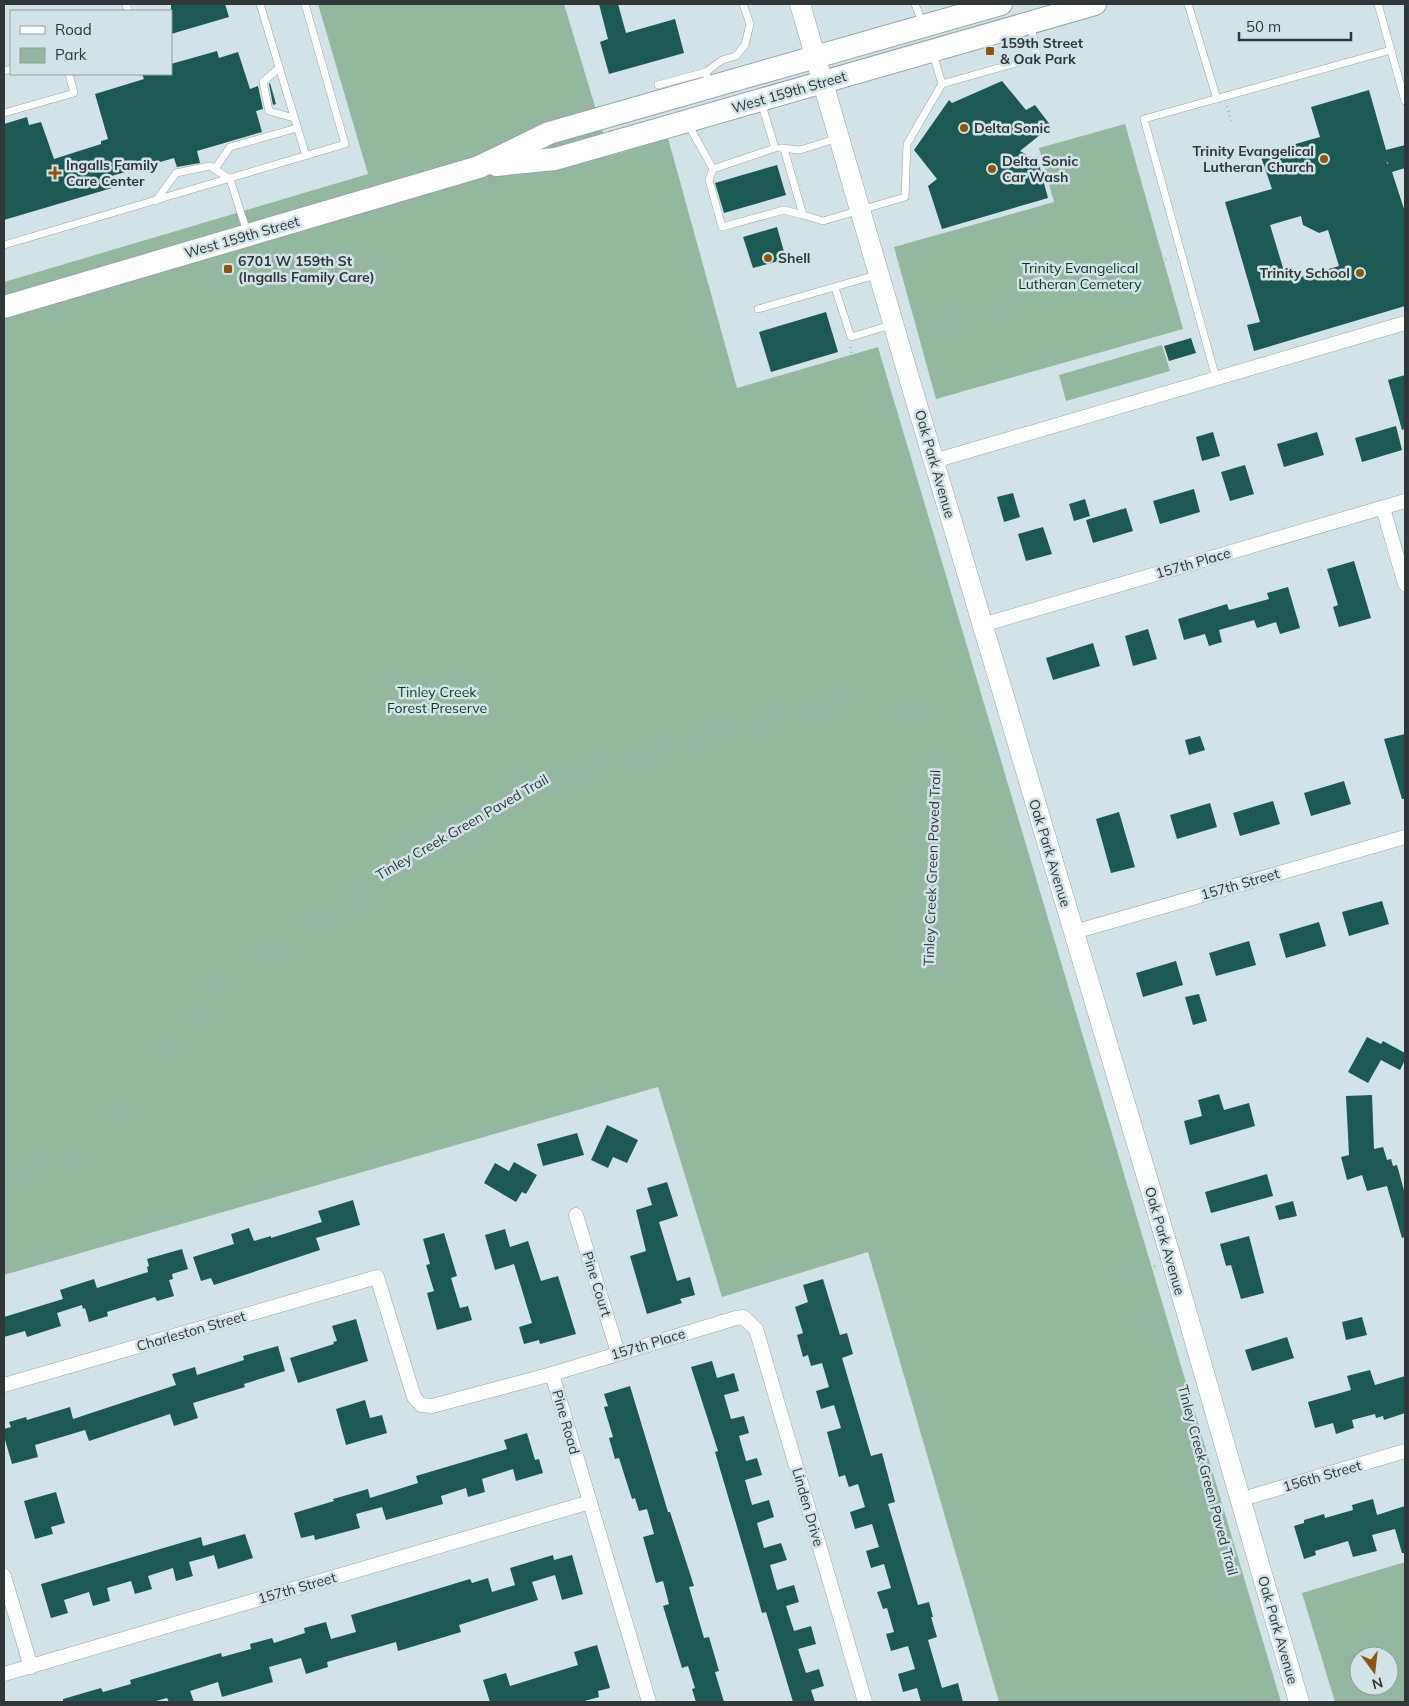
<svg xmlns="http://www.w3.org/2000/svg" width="1409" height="1706" font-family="Mulish,sans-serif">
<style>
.green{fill:#93b89f;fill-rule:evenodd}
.building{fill:#1c5952;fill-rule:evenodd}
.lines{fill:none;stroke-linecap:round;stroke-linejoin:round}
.lane-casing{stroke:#94a4a9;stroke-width:8}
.street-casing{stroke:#94a4a9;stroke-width:15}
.secondary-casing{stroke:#94a4a9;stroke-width:21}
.primary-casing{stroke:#94a4a9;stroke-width:24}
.path{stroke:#a0aeb1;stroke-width:2.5;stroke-dasharray:1 4;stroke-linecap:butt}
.lane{stroke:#fff;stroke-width:7}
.street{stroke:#fff;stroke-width:14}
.secondary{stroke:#fff;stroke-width:20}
.primary{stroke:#fff;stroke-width:22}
.poi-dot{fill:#8e550f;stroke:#d2e3e7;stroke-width:2}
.labels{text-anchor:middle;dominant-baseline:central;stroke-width:5;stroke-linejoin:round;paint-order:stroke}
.poi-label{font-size:14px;font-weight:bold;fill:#303739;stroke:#d2e3e7;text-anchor:start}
.street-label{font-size:14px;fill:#303739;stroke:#d2e3e7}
.park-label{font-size:14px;fill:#033b1f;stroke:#d2e3e7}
</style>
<rect width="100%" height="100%" fill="#d2e3e7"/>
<g class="green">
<path d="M318,4H564L610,156L668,138L737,388L878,347L1281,1702H999L868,1252L722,1297L658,1087L4,1275V282L368,174Z"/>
<path d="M1125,124L1183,329L936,399L894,247L1054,202L1039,148Z"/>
<path d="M1162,345L1170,371L1066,401L1059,375Z"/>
<path d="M1405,1562V1702H1335L1302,1593ZM1359,1656H1389V1686H1359Z"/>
</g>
<g class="building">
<path d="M171,4H225L229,17L171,34Z"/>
<path d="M599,4H618L626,33L675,19L684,53L609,74L600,42L608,39Z"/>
<path d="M217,51L219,58L238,52L250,89L258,86L263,109L256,111L262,132L197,151L200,163L177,167L174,158L108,177L112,188L4,220V124L27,117L29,125L41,122L54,159L101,144V141L108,139L95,94L144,79L142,74H171V64Z"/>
<path d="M1002,81L1026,110L1035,105L1051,126L1020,151L1038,161L1048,198L942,229L928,186L937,179L914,150L949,100L952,103Z"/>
<path d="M270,83L276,104L273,105L269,84Z"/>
<path d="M1369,90L1386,150L1405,145V168L1392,172L1405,212V306L1254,351L1247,325L1260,322L1225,202L1272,189L1260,154L1320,137L1311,107ZM1301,216L1303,225L1319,233L1328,230L1339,266L1287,281L1270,225Z"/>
<path d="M777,165L786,195L724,213L715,183Z"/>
<path d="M777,227L786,259L753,268L743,237Z"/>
<path d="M826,312L838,352L771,372L759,332Z"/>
<path d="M1191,338L1196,353L1169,361L1164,346Z"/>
<path d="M1405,375V429L1402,430L1388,380Z"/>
<path d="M1396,426L1402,450L1362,462L1355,438Z"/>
<path d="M1213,432L1220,456L1202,461L1196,437Z"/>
<path d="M1317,432L1324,455L1284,467L1277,444Z"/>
<path d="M1245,465L1254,494L1230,501L1221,472Z"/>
<path d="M1194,489L1200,512L1160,524L1153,501Z"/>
<path d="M1013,493L1020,517L1004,522L997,497Z"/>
<path d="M1085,499L1090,516L1074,521L1069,504Z"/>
<path d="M1126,508L1133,531L1093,543L1086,520Z"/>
<path d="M1043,527L1052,554L1026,561L1018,534Z"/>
<path d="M1354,561L1371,618L1339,627L1333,607L1338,605L1327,569Z"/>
<path d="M1288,587L1300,628L1280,634L1276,622L1257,628L1254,620L1219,630L1222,642L1209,646L1205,634L1184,640L1178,619L1227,604L1229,610L1269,599L1267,593Z"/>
<path d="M1148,629L1157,659L1133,666L1125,636Z"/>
<path d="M1093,643L1100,666L1053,680L1046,658Z"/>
<path d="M1405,734V799H1402L1384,739Z"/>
<path d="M1200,736L1205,750L1189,755L1185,740Z"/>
<path d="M1344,781L1351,804L1311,816L1304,793Z"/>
<path d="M1273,801L1280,824L1240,836L1233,813Z"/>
<path d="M1210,803L1217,827L1177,839L1170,815Z"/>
<path d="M1119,812L1135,867L1111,873L1096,819Z"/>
<path d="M1382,901L1389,924L1349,936L1342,912Z"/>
<path d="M1319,922L1326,946L1286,958L1279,934Z"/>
<path d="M1249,941L1256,965L1216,976L1209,953Z"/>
<path d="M1176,961L1183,985L1143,997L1136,973Z"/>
<path d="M1199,994L1207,1021L1193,1025L1185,997Z"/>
<path d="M1367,1037L1381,1044L1383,1041L1405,1053V1060L1400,1070L1381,1060L1368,1083L1348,1072Z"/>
<path d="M1219,1094L1224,1110L1249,1103L1255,1126L1190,1145L1184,1121L1202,1116L1198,1100Z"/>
<path d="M1372,1095L1374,1149L1383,1147L1387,1160L1391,1159L1393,1166L1397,1165L1405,1194V1237L1402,1238L1387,1186L1367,1191L1362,1175L1347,1180L1341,1157L1349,1155L1346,1096Z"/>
<path d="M607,1125L638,1140L627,1163L613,1157L608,1168L591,1160Z"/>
<path d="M577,1133L584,1155L543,1166L537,1144Z"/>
<path d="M514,1162L537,1175L526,1194L522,1192L516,1202L484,1183L495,1163L509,1171Z"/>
<path d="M1267,1174L1273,1196L1211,1213L1205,1192Z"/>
<path d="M667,1182L678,1216L659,1222L677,1281L690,1277L695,1295L680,1299L682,1303L647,1314L630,1256L646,1251L636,1210L652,1205L647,1188Z"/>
<path d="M353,1200L360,1225L316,1238L320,1250L214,1285L211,1278L201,1281L193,1257L234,1244L231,1234L249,1228L254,1241L271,1236V1238L322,1222L318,1211Z"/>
<path d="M1293,1201L1297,1216L1279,1220L1275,1206Z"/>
<path d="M505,1229L510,1247L528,1241L541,1281L558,1276L576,1334L540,1344L539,1340L524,1344L519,1327L532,1323L514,1264L495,1270L485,1235Z"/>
<path d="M444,1233L457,1276L451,1278L460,1308L468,1306L472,1320L437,1330L427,1293L434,1291L426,1265L430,1264L423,1239Z"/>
<path d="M1249,1236L1264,1293L1241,1299L1231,1265L1226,1266L1220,1244Z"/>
<path d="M182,1249L188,1269L172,1274L173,1279L169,1280L174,1296L157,1301L155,1297L107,1312L108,1316L89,1322L85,1308L83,1309L82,1305L57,1313L61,1326L27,1337L25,1331L4,1337V1317L63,1299L60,1290L94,1279L97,1288L148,1272L147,1267L149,1266L147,1259Z"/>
<path d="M823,1279L840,1335L847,1333L853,1354L842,1358L871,1456L882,1453L895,1502L888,1504L918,1605L929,1602L933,1617H931L937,1637L928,1640L942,1688L958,1683L963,1702H921L917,1688L903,1692L898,1674L915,1669L908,1646L891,1651L886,1634L894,1632L887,1608L883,1609L877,1592L891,1588L884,1564L871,1568L866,1551L879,1547L872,1524L855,1529L850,1512L865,1507L858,1484L849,1487L845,1475L839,1477L827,1432L841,1428L834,1405L821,1409L816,1391L829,1387L822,1363L811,1366L808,1355L803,1357L797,1335L803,1333L795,1307L808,1302L803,1285Z"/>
<path d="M1362,1317L1367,1335L1346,1340L1342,1322Z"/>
<path d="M356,1319L368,1361L298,1383L290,1358L334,1344L333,1342L337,1341L332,1326Z"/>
<path d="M1287,1337L1294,1358L1252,1371L1245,1350Z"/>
<path d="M278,1346L285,1371L244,1384L245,1387L193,1403L198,1418L174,1426L170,1414L89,1441L85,1430L35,1445L38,1457L12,1464L4,1436V1429L11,1427L9,1422L26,1417L27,1420L70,1407L73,1419L176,1385L172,1374L195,1367L197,1375L244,1360L243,1356Z"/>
<path d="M712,1361L717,1378L734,1373L739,1391L724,1395L731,1419L744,1416L749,1433L739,1436L746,1461L757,1458L762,1475L745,1480L752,1505L769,1500L774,1517L757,1523L764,1548L781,1543L787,1560L770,1565L777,1590L794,1585L799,1602L786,1606L794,1631L811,1626L816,1644L798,1649L806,1673L819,1669L824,1686L811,1690L815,1702H793L766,1612L762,1613L750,1571L715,1452L718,1451L691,1367Z"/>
<path d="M1370,1370L1375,1385L1405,1376V1413L1384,1420L1383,1416L1376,1418L1375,1414L1352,1420L1354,1428L1336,1434L1333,1423L1315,1428L1308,1402L1351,1390L1347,1376Z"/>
<path d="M630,1386L655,1469L668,1512H670L694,1586L689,1587L704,1638L709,1637L719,1671L715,1672L724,1702H696L692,1689L695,1688L688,1666L682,1668L663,1606L669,1604L663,1581L656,1583L643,1537L654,1534L647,1509L639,1511L635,1498L632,1499L619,1458L615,1459L609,1438L613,1437L604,1407L608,1406L604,1394Z"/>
<path d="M365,1400L370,1418L382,1415L387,1433L346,1445L336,1409Z"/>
<path d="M527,1433L535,1460L539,1459L543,1473L516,1481L513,1469L482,1479L485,1492L468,1497L466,1488L441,1496L443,1504L386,1520L382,1507L356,1514L360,1528L315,1540L314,1535L301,1538L294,1513L334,1501L333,1499L368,1489L370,1498L418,1483L416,1476L507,1449L504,1440Z"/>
<path d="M56,1492L65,1523L51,1527L53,1534L35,1539L24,1501Z"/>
<path d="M1373,1499L1377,1515L1405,1506V1553H1402L1395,1529L1372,1535L1377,1551L1353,1557L1348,1541L1315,1551L1316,1555L1304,1559L1294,1526L1304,1523V1520L1324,1514L1325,1518L1353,1510L1352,1505Z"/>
<path d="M245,1534L253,1558L218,1569L214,1555L189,1562L193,1576L176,1581L173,1568L148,1576L152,1589L135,1594L131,1581L107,1588L110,1601L93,1606L89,1592L64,1600L68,1613L51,1618L41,1584L201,1537L203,1546Z"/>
<path d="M553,1555L554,1560L572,1555L583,1594L562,1600L555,1575L532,1582L538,1600L459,1625L461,1632L398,1651L396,1642L327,1662L328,1667L306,1674L301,1658L269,1667L273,1682L222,1697L218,1682L190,1691L194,1702H169L167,1698L152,1702H63V1699L101,1688L103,1692L131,1684L130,1680L221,1653L222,1657L251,1649L250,1644L272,1638L274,1643L305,1633L304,1628L326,1622L331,1639L356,1632L351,1615L470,1579L472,1583L488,1578L492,1592L515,1585L510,1568Z"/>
<path d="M597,1645L610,1688L598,1691L599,1697L581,1702H490L483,1680L506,1673L510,1686L578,1665L574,1652Z"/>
</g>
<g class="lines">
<g class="lane-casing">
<g id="lane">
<path d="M126,4L128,11"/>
<path d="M260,4L306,156"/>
<path d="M915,4L923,24"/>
<path d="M1188,4L1217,99"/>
<path d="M1378,4L1405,101"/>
<path d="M279,68L263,82L269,111L294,118"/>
<path d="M4,71L11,69"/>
<path d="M942,84L1037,57L1031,26"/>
<path d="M658,85L706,72"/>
<path d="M709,85L706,72L722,60L736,56L745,45L750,24L743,4"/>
<path d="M4,113L74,93L69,74"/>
<path d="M688,124L713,169L775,148L761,102"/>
<path d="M781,148L800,150L838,138"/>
<path d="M784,149L803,215L823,221L905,197L907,144L942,84L933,54"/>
<path d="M215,169L230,147L297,128"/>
<path d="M713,169L709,180L722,227L784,210L803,215"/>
<path d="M156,201L176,173L210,166L230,179L247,232"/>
<path d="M4,245L345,144L305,4"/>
<path d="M835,288L851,337L891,325"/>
<path d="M758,309L876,275"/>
<path d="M1216,378L1144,119L1391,50"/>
</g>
</g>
<g class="street-casing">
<g id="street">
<path d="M934,461L1405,323"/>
<path d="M1383,508L1405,584"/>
<path d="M982,625L1405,501"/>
<path d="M1074,932L1405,837"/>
<path d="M576,1215L618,1353"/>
<path d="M552,1374L736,1318L743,1317L756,1329L865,1702"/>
<path d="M4,1385L377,1277L414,1397L421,1405L432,1406L552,1374L649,1702"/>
<path d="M1239,1500L1405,1451"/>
<path d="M4,1576L31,1667"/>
<path d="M4,1674L590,1502"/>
</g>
</g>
<g class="secondary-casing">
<path id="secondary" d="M800,4C920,423 1048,839 1171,1258C1214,1406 1255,1554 1299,1702"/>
</g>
<g class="primary-casing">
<g id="primary">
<path d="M496,165L555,159L1095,4"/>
<path d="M4,307L479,167L549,133L1001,4"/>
</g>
</g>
<g class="path">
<path d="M1227,106L1231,121"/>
<path d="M1387,163L1390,162"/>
<path d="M920,328L1171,258"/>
<path d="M850,347L920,599L929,670L912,709"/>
<path d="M4,1175L64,1157L95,1141L119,1117L167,1047L206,999L294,935L549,786L597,767L852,697H887L912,709L931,727L945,757L936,1052L959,1110L1000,1160L1100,1235L1125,1266L1141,1301L1182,1414L1218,1548L1254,1702"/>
<path d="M1125,1266L1148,1269L1156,1266"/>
<path d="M1205,1502L1221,1498"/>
</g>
<use href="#lane" class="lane"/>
<use href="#street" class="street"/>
<use href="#secondary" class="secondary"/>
<use href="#primary" class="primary"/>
</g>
<g class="poi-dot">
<rect x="985" y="46" width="10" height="10" rx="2.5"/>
<circle cx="964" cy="128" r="5"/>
<circle cx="1324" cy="159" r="5"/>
<circle cx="992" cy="169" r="5"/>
<path d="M52.5 165.5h5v5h5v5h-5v5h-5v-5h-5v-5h5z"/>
<circle cx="768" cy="258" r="5"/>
<rect x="223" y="264" width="10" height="10" rx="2.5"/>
<circle cx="1360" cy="273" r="5"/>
</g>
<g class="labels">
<g class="poi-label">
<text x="1000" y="43">159th Street<tspan x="1000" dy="16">&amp; Oak Park</tspan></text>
<text x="974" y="128">Delta Sonic</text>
<text x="1314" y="151" text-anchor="end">Trinity Evangelical<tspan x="1314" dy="16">Lutheran Church</tspan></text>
<text x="1002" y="161">Delta Sonic<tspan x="1002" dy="16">Car Wash</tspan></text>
<text x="66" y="165">Ingalls Family<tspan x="66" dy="16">Care Center</tspan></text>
<text x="778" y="258">Shell</text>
<text x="238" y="261">6701 W 159th St<tspan x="238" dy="16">(Ingalls Family Care)</tspan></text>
<text x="1350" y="273" text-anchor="end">Trinity School</text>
</g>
<g class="street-label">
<text transform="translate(789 92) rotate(-16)">West 159th Street</text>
<text transform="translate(242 237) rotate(-16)">West 159th Street</text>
<text transform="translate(935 464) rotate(74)">Oak Park Avenue</text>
<text transform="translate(1193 563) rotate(-16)">157th Place</text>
<text transform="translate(462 827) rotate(-30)">Tinley Creek Green Paved Trail</text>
<text transform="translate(1050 853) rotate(73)">Oak Park Avenue</text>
<text transform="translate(932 868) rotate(-88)">Tinley Creek Green Paved Trail</text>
<text transform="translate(1240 884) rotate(-16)">157th Street</text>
<text transform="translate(1165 1241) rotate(74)">Oak Park Avenue</text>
<text transform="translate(597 1284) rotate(73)">Pine Court</text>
<text transform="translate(191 1331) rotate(-16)">Charleston Street</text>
<text transform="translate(648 1344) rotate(-17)">157th Place</text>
<text transform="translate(566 1422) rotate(74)">Pine Road</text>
<text transform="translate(1322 1476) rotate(-16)">156th Street</text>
<text transform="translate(1208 1480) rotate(75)">Tinley Creek Green Paved Trail</text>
<text transform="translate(808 1507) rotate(74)">Linden Drive</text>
<text transform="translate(297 1588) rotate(-16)">157th Street</text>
<text transform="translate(1278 1630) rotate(74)">Oak Park Avenue</text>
</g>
<g class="park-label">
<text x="1080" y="268">Trinity Evangelical<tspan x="1080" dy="16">Lutheran Cemetery</tspan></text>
<text x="437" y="692">Tinley Creek<tspan x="437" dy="16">Forest Preserve</tspan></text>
</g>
</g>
<rect width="1409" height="1706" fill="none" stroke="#303739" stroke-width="10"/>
<rect x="10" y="10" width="162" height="65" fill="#d2e3e7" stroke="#919ea1"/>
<rect x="20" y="26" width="25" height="8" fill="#ffffff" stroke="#919ea1"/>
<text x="55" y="35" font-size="15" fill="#303739">Road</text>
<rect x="20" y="48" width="25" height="15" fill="#93b89f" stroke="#919ea1"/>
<text x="55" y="60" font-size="15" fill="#303739">Park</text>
<g transform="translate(1374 1671) rotate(165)"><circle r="24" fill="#d2e3e7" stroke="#919ea1"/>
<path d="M0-4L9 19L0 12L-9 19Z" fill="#8e550f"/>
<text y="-8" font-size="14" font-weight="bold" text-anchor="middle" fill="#303739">N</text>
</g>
<path d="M1239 32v8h112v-8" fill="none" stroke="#303739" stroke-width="2.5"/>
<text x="1246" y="32" font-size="15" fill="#303739" stroke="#d2e3e7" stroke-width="4" paint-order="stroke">50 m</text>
</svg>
